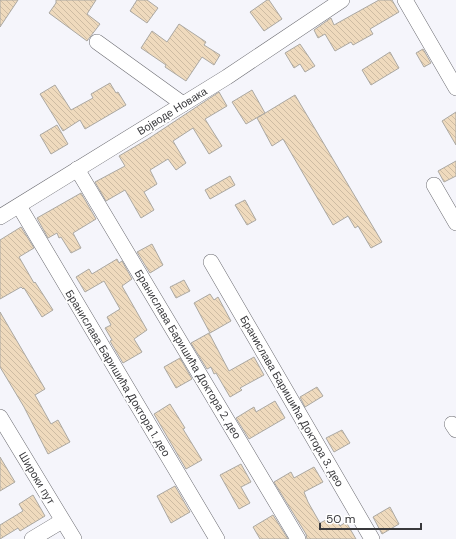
<svg xmlns="http://www.w3.org/2000/svg" width="456" height="539" font-family="'DM Sans',sans-serif">
<style>
.building{fill:url(#building-back-hatch);stroke:#aba8a2}
.lines{fill:none;stroke-linecap:round;stroke-linejoin:round}
.minor-casing{stroke:#6c6c72;stroke-width:16}
.minor{stroke:#fff;stroke-width:15}
.labels{text-anchor:middle;dominant-baseline:central;stroke-width:3.5;stroke-linejoin:round;paint-order:stroke}
.street-label{font-size:11px;fill:#39393c;stroke:#fff}
</style>
<defs>
<pattern id="building-back-hatch" width="6" height="6" patternUnits="userSpaceOnUse"><rect width="6" height="6" fill="#efdabd"/><path d="M-1 5l2 2M0 0l6 6M5-1l2 2" fill="none" stroke="#cebca3"/></pattern>
</defs>
<rect width="100%" height="100%" fill="#f5f5fb"/>
<g class="building">
<path d="M0,0H18L0,27Z"/>
<path d="M56,0H96L87,14L100,24L87,41L49,13L56,3Z"/>
<path d="M137,0H147L158,8L147,23L130,11Z"/>
<path d="M267,0H269L282,19L264,31L250,12Z"/>
<path d="M379,0H392L399,12L370,29L373,34L353,45L351,42L335,51L325,34L318,38L314,30L331,18L334,25Z"/>
<path d="M179,24L206,42L204,45L220,55L214,65L202,57L186,81L165,67L166,65L141,48L152,31L167,42Z"/>
<path d="M300,44L315,66L305,72L300,64L294,68L285,53Z"/>
<path d="M423,49L431,63L424,67L416,53Z"/>
<path d="M390,52L399,68L371,85L362,70Z"/>
<path d="M110,83L116,93L118,92L126,105L85,129L80,120L63,131L40,94L55,85L71,110L93,98L91,94Z"/>
<path d="M252,90L265,113L246,124L232,102Z"/>
<path d="M219,92L227,106L205,119L222,146L209,154L193,128L173,141L186,163L176,170L168,159L150,170L157,184L144,192L154,210L141,218L125,190L106,201L95,182L125,166L119,156L148,139Z"/>
<path d="M295,95L382,242L371,248L358,226L355,228L348,216L333,225L283,139L272,146L257,118Z"/>
<path d="M456,112V145L442,121Z"/>
<path d="M57,125L68,144L51,154L40,135Z"/>
<path d="M456,161V176L444,182L438,171Z"/>
<path d="M230,176L235,185L210,199L205,190Z"/>
<path d="M81,193L96,219L73,233L81,248L71,253L61,237L59,238L57,233L48,238L37,218Z"/>
<path d="M245,200L256,220L247,225L235,205Z"/>
<path d="M21,227L34,248L19,257L34,283L35,282L53,310L42,317L24,288L23,289L21,287L0,299V240Z"/>
<path d="M152,244L163,265L150,273L137,252Z"/>
<path d="M117,259L119,263L122,261L132,279L122,286L147,330L134,339L142,352L123,363L110,341L112,340L105,328L111,325L107,317L120,309L104,281L85,292L76,277L89,269L92,274Z"/>
<path d="M184,280L190,291L176,298L170,287Z"/>
<path d="M210,294L214,300L218,297L231,321L210,333L194,303Z"/>
<path d="M0,312L45,389L35,395L51,424L58,420L70,442L48,454L24,407L0,367Z"/>
<path d="M209,333L229,371L254,357L264,375L240,388L242,390L230,397L216,373L214,374L211,367L207,369L191,343Z"/>
<path d="M180,358L192,379L176,388L164,367Z"/>
<path d="M317,387L323,396L305,407L300,397Z"/>
<path d="M275,401L285,418L249,439L236,418L254,407L256,412Z"/>
<path d="M170,404L185,428L183,429L202,460L186,469L154,414Z"/>
<path d="M342,430L350,443L334,452L326,438Z"/>
<path d="M0,457L15,482L0,491Z"/>
<path d="M241,464L251,482L241,487L250,503L239,509L220,475Z"/>
<path d="M314,467L323,482L304,492L308,502L320,523L334,516L340,526L346,522L356,539H307L306,534L274,482L291,472L294,478Z"/>
<path d="M175,486L190,512L171,523L157,496Z"/>
<path d="M33,495L45,516L20,531L18,528L0,539V525L23,511L19,504Z"/>
<path d="M390,507L399,524L382,534L373,517Z"/>
<path d="M273,515L288,539H260L253,527Z"/>
</g>
<g class="lines">
<g class="minor-casing">
<g id="minor">
<path d="M405,0L456,88"/>
<path d="M97,42L183,104"/>
<path d="M77,169L298,539"/>
<path d="M434,185L456,223"/>
<path d="M19,206L217,539"/>
<path d="M0,217L227,77L342,0"/>
<path d="M211,262L372,539"/>
<path d="M0,417L74,539"/>
<path d="M452,424L456,430"/>
<path d="M32,539L62,521"/>
</g>
</g>
<use href="#minor" class="minor"/>
</g>
<g class="labels">
<g class="street-label">
<text transform="translate(172 111) rotate(-32)">Војводе Новака</text>
<text transform="translate(188 354) rotate(59)">Бранислава Баришића Доктора 2. део</text>
<text transform="translate(118 373) rotate(59)">Бранислава Баришића Доктора 1. део</text>
<text transform="translate(292 401) rotate(60)">Бранислава Баришића Доктора 3. део</text>
<text transform="translate(37 478) rotate(59)">Широки пут</text>
</g>
</g>
<path d="M320 523v6h101v-6" fill="none" stroke="#39393c" stroke-width="2"/>
<text x="326" y="523" font-size="12" fill="#39393c" stroke="#ffffff" stroke-width="3" paint-order="stroke">50 m</text>
</svg>
